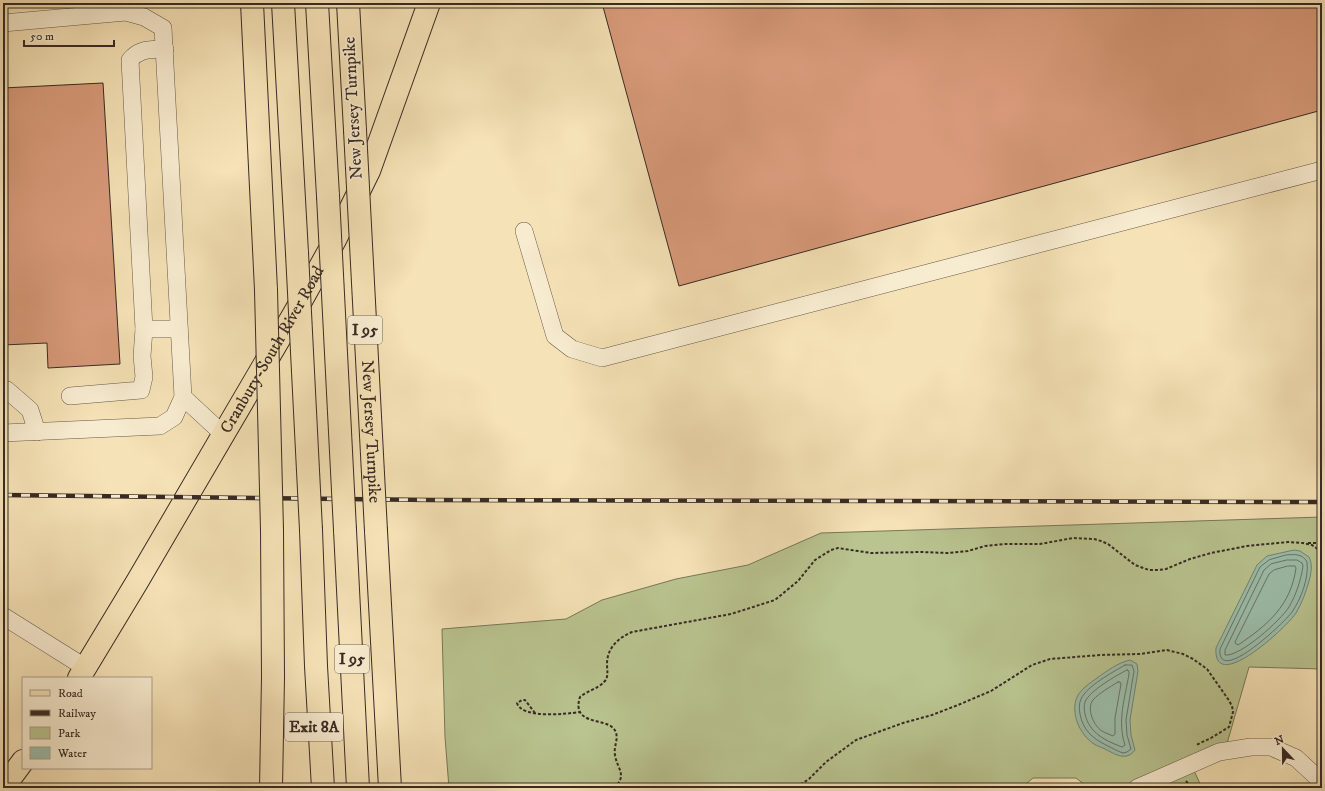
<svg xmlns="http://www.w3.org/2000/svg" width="1325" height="791" font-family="'IM FELL DW Pica',serif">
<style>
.green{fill:#b9c490;stroke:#78775a}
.water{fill:#9cbeab;stroke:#748375}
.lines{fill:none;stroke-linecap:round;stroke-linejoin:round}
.shore{stroke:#6a7468;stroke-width:1}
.building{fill:#d89a7a;stroke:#372a24}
.minor-casing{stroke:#665848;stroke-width:18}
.major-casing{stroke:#372a24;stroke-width:24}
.highway-casing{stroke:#372a24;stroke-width:24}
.path{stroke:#372a24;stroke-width:2;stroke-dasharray:3 2;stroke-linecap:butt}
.minor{stroke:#f8ecd0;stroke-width:17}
.major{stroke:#f5e2b6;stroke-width:22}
.highway{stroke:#f5e2b6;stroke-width:22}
.rail-casing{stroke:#372a24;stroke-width:4.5}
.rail{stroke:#f8ecd0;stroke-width:3;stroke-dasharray:9;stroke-linecap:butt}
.highway-bridge-casing{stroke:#372a24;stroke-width:24;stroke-linecap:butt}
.highway-bridge{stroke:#f5e2b6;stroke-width:22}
.labels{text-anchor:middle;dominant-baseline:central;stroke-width:3.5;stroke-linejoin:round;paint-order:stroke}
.shield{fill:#f8ecd0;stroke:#716458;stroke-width:1}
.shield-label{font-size:16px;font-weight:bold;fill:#372a24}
.street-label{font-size:17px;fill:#372a24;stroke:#f8ecd0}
</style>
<rect width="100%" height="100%" fill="#f5e2b6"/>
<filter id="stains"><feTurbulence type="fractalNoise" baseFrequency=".005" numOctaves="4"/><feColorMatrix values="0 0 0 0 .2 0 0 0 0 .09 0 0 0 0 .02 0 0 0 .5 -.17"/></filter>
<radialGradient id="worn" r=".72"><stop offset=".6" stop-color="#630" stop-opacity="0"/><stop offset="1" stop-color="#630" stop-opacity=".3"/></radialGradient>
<path class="green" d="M1322,517V669L1249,667L1226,747L1190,762L1202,788H1089L1076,778H1033L1021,788H449L445,737L442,629L566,619L602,600L676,579L748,565L821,533Z"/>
<g class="water">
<path d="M1294,550L1300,551L1309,557C1313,565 1311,573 1309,581C1306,592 1302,603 1296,613C1288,626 1213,696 1216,648L1257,565L1267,556Z"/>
<path d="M1130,660L1137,664L1138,671L1130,720L1131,735L1135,750C1126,762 1115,754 1105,749C1101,747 1097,746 1094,744C1080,735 1070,713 1077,697C1081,689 1090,683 1097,678C1107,671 1117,663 1130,660Z"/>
</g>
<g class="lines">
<g class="shore">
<path d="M1286,555C1295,554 1303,554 1307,562C1309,578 1301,599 1292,612C1286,621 1217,687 1220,649L1260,567L1269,560Z"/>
<path d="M1287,560H1297L1302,563L1303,566C1301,580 1296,595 1289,607C1281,620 1240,657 1225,655V650L1264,570L1271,564Z"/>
<path d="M1288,566H1295L1296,568C1291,605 1268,625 1238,645L1236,644L1235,642L1269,574L1274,570Z"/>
<path d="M1125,665H1132L1134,671L1126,720L1127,735L1131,749L1127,752L1123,753C1117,751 1112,748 1106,745C1092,738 1083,730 1080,714C1079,709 1079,703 1081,699C1087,686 1113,672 1125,665Z"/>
<path d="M1127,670L1129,671V674C1125,698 1117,721 1125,745L1122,747C1106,741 1089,733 1085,714C1084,710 1084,705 1085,702C1089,691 1117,675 1127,670Z"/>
<path d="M1118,682H1120L1121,684L1115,718V734L1113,736C1109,734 1105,733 1102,731C1094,726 1086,709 1093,700C1099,693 1110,687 1118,682Z"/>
</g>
</g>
<g class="building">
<path d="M602,3H1322V110L679,286Z"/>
<path d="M103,83L120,364L48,368L47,343L3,345V88Z"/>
</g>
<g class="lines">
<g class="minor-casing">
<g id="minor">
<path d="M3,23L126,12L144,17L163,28L183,397L174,417L160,426L3,433"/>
<path d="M524,231L555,336L572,349L602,358L1322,170"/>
<path d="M144,329L130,60C140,48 150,50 165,49"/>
<path d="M3,391L7,390L30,410L37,432"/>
<path d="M70,396L141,390L144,377L142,356L144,329H179"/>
<path d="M183,397L223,434"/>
<path d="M3,616L86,668"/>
<path d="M1137,788L1219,752L1251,747H1271L1296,758L1322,782"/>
</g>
</g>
<g class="major-casing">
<g id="major">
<path id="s1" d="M79,678L137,582L295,312L335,240L369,171L429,3"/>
<path d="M3,788L23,761"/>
</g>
</g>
<g class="highway-casing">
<g id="highway">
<path d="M252,3L266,290"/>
<path d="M283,3L297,253"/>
<path d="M317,3L328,196"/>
<path d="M348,3L355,130"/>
<path d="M311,530L316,666L323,788"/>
<path d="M345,530L358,788"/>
<path d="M376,531L390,788"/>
<path d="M271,788L273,677L272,530"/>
</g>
</g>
<g class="path">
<path d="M1308,543H1322"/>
<path d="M535,713L525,700H522L517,703C522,719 566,714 580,712"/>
<path d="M1186,781L1192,788"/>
<path d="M614,788C628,775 617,769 615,755C613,746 621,736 613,728C604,718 571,725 580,697C587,691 599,688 604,682C609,677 607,671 607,664C607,648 618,638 632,632L731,614L775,600L798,581L815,560L831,550L838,548L871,553L921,552L948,553L968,551L985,546L1004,544H1040L1073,538L1094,539L1101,541L1108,544L1135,565L1149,570H1158L1166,569L1190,559L1211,553L1247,546L1288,542L1303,543L1312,545L1322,552"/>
<path d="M791,788L803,783L809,779L826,762L856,740L903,723L932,715L958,705L991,691L1032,665L1050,659L1100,655L1140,654L1167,650L1183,654L1193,659L1207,669L1228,699L1232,706L1233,712L1229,727L1211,738L1196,745"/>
</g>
<use href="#minor" class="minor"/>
<use href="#major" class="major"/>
<use href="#highway" class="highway"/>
<g class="rail-casing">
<path id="rail" d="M3,495L431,500L1322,502"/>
</g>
<use href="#rail" class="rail"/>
<g class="highway-bridge-casing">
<g id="highway-bridge">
<path id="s2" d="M355,130L376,531"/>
<path d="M328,196L345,530"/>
<path d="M297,253L311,530"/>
<path d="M266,290L272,530"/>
</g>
</g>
<use href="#highway-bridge" class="highway-bridge"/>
</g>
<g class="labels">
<g class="shield">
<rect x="348" y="316" width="34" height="28" rx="3"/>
<rect x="335" y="645" width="34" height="28" rx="3"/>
<rect x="285" y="713" width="58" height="28" rx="3"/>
</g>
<g class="shield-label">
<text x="365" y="330">I 95</text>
<text x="352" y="659">I 95</text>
<text x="314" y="727">Exit 8A</text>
</g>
<g class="street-label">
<text transform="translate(353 108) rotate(-93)">New Jersey Turnpike</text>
<text stroke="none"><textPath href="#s1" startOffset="381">Cranbury-South River Road</textPath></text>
<text stroke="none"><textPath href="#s2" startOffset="302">New Jersey Turnpike</textPath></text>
</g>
</g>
<rect width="1325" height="791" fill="none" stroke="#f5e2b6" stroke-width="16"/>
<rect x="4" y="4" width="1317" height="783" fill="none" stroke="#372a24" stroke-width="2"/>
<rect x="8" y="8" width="1309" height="775" fill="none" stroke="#372a24"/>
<rect x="22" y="677" width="130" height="92" fill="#f8ecd0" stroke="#ab9e8b"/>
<rect x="30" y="690" width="20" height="6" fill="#f5e2b6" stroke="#ab9e8b"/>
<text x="58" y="697" font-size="12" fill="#372a24">Road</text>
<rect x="30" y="710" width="20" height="6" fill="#372a24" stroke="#ab9e8b"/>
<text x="58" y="717" font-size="12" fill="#372a24">Railway</text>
<rect x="30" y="727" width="20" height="12" fill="#b9c490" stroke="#ab9e8b"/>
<text x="58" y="737" font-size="12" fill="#372a24">Park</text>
<rect x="30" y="747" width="20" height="12" fill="#9cbeab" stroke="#ab9e8b"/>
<text x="58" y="757" font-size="12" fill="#372a24">Water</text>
<g transform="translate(1283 749) rotate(338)" stroke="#f8ecd0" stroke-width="3" paint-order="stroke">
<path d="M0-3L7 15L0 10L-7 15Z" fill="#372a24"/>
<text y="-6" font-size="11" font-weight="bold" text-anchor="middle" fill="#372a24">N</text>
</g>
<path d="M24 40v6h90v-6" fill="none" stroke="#372a24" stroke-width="2"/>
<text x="30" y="40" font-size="12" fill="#372a24" stroke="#f8ecd0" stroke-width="3" paint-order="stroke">50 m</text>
<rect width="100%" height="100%" filter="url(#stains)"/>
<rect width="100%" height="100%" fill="url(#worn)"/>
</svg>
